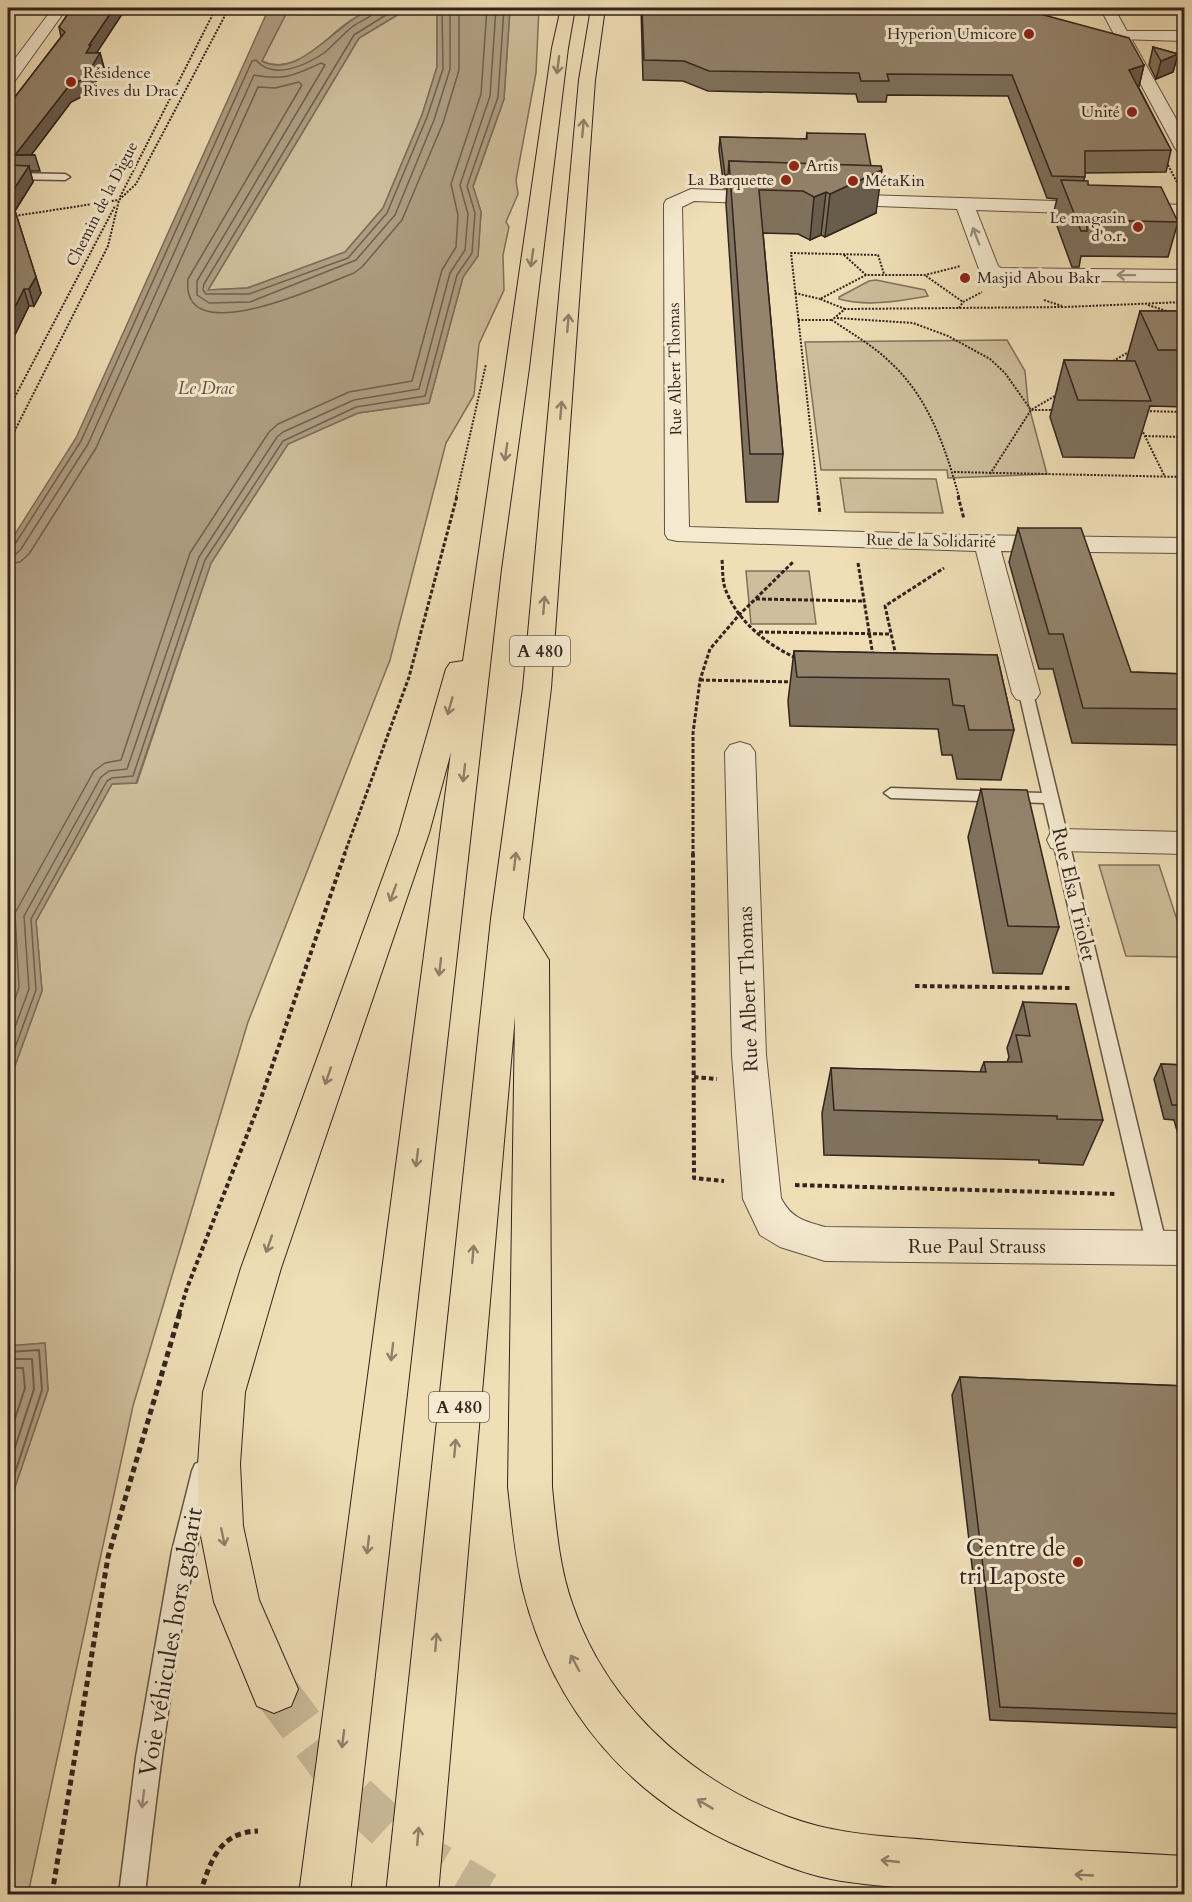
<svg xmlns="http://www.w3.org/2000/svg" width="1192" height="1902" font-family="Cardo,serif">
<style>
.green{fill:#cfbe9c;stroke:#80705d;stroke-width:1.5}
.water{fill:#af9e82;stroke:#7d6d5a;stroke-width:1.5}
.lines{fill:none;stroke-linecap:round;stroke-linejoin:round}
.shore-far1{stroke:#706050;stroke-width:1.5}
.shore{stroke:#706050;stroke-width:2}
.motorway-tunnel{stroke:#c9b998;stroke-width:45;stroke-dasharray:45 22;stroke-linecap:butt}
.service-casing{stroke:#615244;stroke-width:3}
.minor-casing{stroke:#615244;stroke-width:2}
.tertiary-casing{stroke:#615244;stroke-width:2}
.motorway-casing{stroke:#32231e;stroke-width:2}
.path-far3{stroke:#32231e;stroke-width:2;stroke-dasharray:2 1.5;stroke-linecap:butt}
.path-far2{stroke:#32231e;stroke-width:3;stroke-dasharray:4 2;stroke-linecap:butt}
.path-far1{stroke:#32231e;stroke-width:4;stroke-dasharray:4.5 3;stroke-linecap:butt}
.path{stroke:#32231e;stroke-width:5;stroke-dasharray:6 4;stroke-linecap:butt}
.service{fill:#f5ead0;fill-rule:evenodd}
.minor{fill:#f5ead0;fill-rule:evenodd}
.tertiary{fill:#f5ead0;fill-rule:evenodd}
.motorway{fill:#efdeb6;fill-rule:evenodd}
.wall{fill:#7f725e;stroke:#32231e;stroke-width:1.5}
.shaded-wall{fill:#685c4c;stroke:#32231e;stroke-width:1.5}
.building{fill:#94846d;stroke:#32231e;stroke-width:1.5}
.oneway{stroke:#90806a}
.oneway2{stroke:#9d9080}
.poi-dot{fill:#8f2418;stroke:#f5ead0;stroke-width:2}
.labels{text-anchor:middle;dominant-baseline:central;stroke-width:6;stroke-linejoin:round;paint-order:stroke}
.far-poi-label{font-size:16px;fill:#32231e;stroke:#f5ead0;text-anchor:end}
.far-street-label{font-size:16px;fill:#32231e;stroke:#f5ead0}
.far-water-label{font-size:18px;font-style:italic;fill:#5e4e41;stroke:#f5ead0}
.shield{fill:#f5ead0;stroke:#6c5f53;stroke-width:1.5}
.shield-label{font-size:18px;font-weight:bold;fill:#32231e}
.street-label{font-size:20px;fill:#32231e;stroke:#f5ead0}
.near-poi-label{font-size:24px;fill:#32231e;stroke:#f5ead0;text-anchor:end}
.near-street-label{font-size:24px;fill:#32231e;stroke:#f5ead0}
</style>
<rect width="100%" height="100%" fill="#efdeb6"/>
<filter id="stains"><feTurbulence type="fractalNoise" baseFrequency=".00333" numOctaves="4"/><feColorMatrix values="0 0 0 0 .2 0 0 0 0 .09 0 0 0 0 .02 0 0 0 .5 -.17"/></filter>
<radialGradient id="worn" r=".72"><stop offset=".6" stop-color="#630" stop-opacity="0"/><stop offset="1" stop-color="#630" stop-opacity=".3"/></radialGradient>
<g class="green">
<path d="M289,8H375C367,12 358,16 350,21C325,37 297,77 262,61Z"/>
<path d="M409,8H435L437,11V67L422,115L383,208L345,252L247,288L208,290L359,38Z"/>
<path d="M510,8H539L536,73L516,180L518,194L506,222L509,227L503,255L504,290L479,344L474,395L446,443L390,660L248,1022L133,1406L28,1894H8V1518L15,1487L48,1390L45,1343L8,1346V1085L42,991L36,921L112,784L137,783L211,563L288,444L358,413L429,403L463,277L478,256L481,212L473,187L504,99Z"/>
<path d="M876,280L925,290L928,296C898,301 869,307 839,299V297L869,281Z"/>
<path d="M1007,340L1025,371L1028,403L1047,474L948,478L947,470H821L805,342Z"/>
<path d="M840,478L936,479L943,513L845,512Z"/>
<path d="M746,571H809L816,624H751Z"/>
<path d="M1099,865H1159L1184,941V957L1126,956Z"/>
</g>
<g class="water">
<path d="M269,8H289L262,61C300,82 342,15 376,8C386,5 399,7 409,8L359,38L208,290L248,288L345,252L383,208L422,115L437,67V11L435,8H510L504,99L473,186L481,212L478,256L463,277L429,403L358,413L288,444L211,563L136,783L112,784L36,921L42,991L8,1085V545L76,438Z"/>
<path d="M45,1343L48,1390L15,1487L8,1518V1346Z"/>
</g>
<g class="lines">
<g class="shore-far1">
<path d="M397,8L354,35L204,284L203,290L206,294H249L348,258L387,213L427,117L443,69L442,8"/>
<path d="M8,547L15,544L81,441L252,61L256,60C273,81 306,65 324,53C334,45 342,35 352,27C361,20 371,19 377,8"/>
<path d="M8,555L16,554L21,549L88,444L254,75C283,81 295,75 321,63L325,65L197,281V295L209,303L250,302L356,260L395,215L434,120L450,69V8"/>
<path d="M8,564L20,562L29,554L96,448L258,87L275,88L299,82L302,85L188,279C180,353 324,284 354,273L362,267L402,220L443,123L459,70V8"/>
<path d="M8,1020L19,987L15,913L94,771L105,763L121,760L190,553L269,432L278,424L349,392L412,381L442,270L456,247L458,215L451,184L481,94L487,8"/>
<path d="M8,1046L29,989L24,916L101,777L109,771L127,769L199,557L277,437L283,432L354,400L419,389L450,273L465,250L468,214L460,185L490,96L496,8"/>
<path d="M8,1067L36,990L31,919L107,781L112,778L133,776L205,560L283,441L356,407L425,396L457,275L472,253L475,213L467,186L498,97L504,8"/>
</g>
<g class="shore">
<path d="M8,1352L39,1350L42,1390L8,1494"/>
<path d="M8,1359H32L34,1389L8,1469"/>
<path d="M8,1368H23L25,1388L8,1440"/>
</g>
<path class="motorway-tunnel" d="M274,1689L355,1797L414,1852L485,1894"/>
<g class="service-casing">
<g id="service">
<path d="M8,173L65,174L70,177L65,180L8,179Z"/>
<path d="M1026,689L1033,693L1167,1247L1164,1253L1157,1256L1150,1253L1147,1247L1044,803L891,798L884,793L891,788L1042,793L1019,693Z"/>
<path d="M203,1460L211,1464L214,1471C180,1610 161,1752 145,1894H119L136,1757L172,1551L192,1471L195,1464Z"/>
</g>
</g>
<g class="minor-casing">
<g id="minor">
<path d="M53,8H67L14,82L8,84V68Z"/>
<path d="M1123,31H1184V41L1118,39L1115,36L1118,33Z"/>
<path d="M691,189L772,192L779,194L781,198L779,202L772,204L694,201L682,207L689,527L969,535L1184,538V553L1001,551L1040,693L1036,699L1026,702L1016,699L1012,693L976,551L677,541L668,539L665,534L664,204L666,200Z"/>
<path d="M832,194L1184,205V217L976,210L998,266L1001,268L1184,270V282L996,280L989,278L979,269L957,209L825,204L823,200L825,196Z"/>
<path d="M740,742L750,745L755,752L766,1055L781,1198C791,1218 804,1221 825,1227L1184,1231V1265L825,1261L780,1247L760,1235L743,1199L732,1055L725,752L730,745Z"/>
<path d="M1062,829L1184,832V854L1062,851L1051,848L1047,840L1051,832Z"/>
</g>
</g>
<g class="tertiary-casing">
<path id="tertiary" d="M1100,8H1114L1184,133V153L1178,152L1175,148Z"/>
</g>
<g class="motorway-casing">
<g id="motorway">
<path d="M561,8H575L568,48L529,368L501,569L350,1894H299L451,752L429,833L281,1268L245,1392L240,1464L243,1526L259,1600L298,1689L291,1706L274,1713L257,1706L214,1602L199,1526L198,1464L203,1392L241,1268L399,833L446,669L450,663L463,661L552,48Z"/>
<path d="M591,8H605L595,80L551,688L523,918L549,960L552,1487C556,1526 559,1566 572,1603C609,1713 707,1796 818,1826C854,1835 893,1837 930,1840C1015,1848 1099,1851 1184,1856V1894C1091,1894 996,1898 903,1888C879,1885 855,1884 831,1879C801,1873 773,1861 745,1849C632,1801 553,1711 523,1590C515,1557 512,1522 508,1487L515,1016L438,1894H386L491,919L523,688L579,80Z"/>
</g>
</g>
<g class="path-far3">
<path d="M1168,165L1180,188"/>
<path d="M1179,170L1184,180"/>
<path d="M120,197L216,8"/>
<path d="M8,217L119,200"/>
<path d="M844,255L866,275"/>
<path d="M926,276L963,302"/>
<path d="M795,293L820,299"/>
<path d="M1044,300L1062,306"/>
<path d="M1148,305L1173,313"/>
<path d="M959,308L963,302L982,292"/>
<path d="M845,309L820,299L866,275H925L961,266"/>
<path d="M837,318L913,323L948,336L990,359L1005,373L1031,410H1055"/>
<path d="M798,320H832"/>
<path d="M1110,363L1132,350"/>
<path d="M8,410L115,206"/>
<path d="M1143,411L1184,412"/>
<path d="M1140,426L1165,477"/>
<path d="M1145,436L1184,437"/>
<path d="M8,444L108,246L119,200L136,184L229,8"/>
<path d="M954,472L1184,477"/>
<path d="M990,474L1031,410L1060,393"/>
<path d="M456,497L486,364"/>
<path d="M818,497L791,253L878,255L884,274"/>
<path d="M959,497C946,449 929,398 891,363C874,346 852,334 832,320L845,309L1065,307L1184,302"/>
</g>
<g class="path-far2">
<path d="M818,496L820,514"/>
<path d="M958,496L964,519"/>
<path d="M722,560C723,569 722,579 725,588C736,620 766,644 796,658"/>
<path d="M858,563L873,656"/>
<path d="M756,599L863,601"/>
<path d="M759,632L891,634"/>
<path d="M896,656L885,606L944,568"/>
<path d="M700,680L795,682"/>
<path d="M344,855L409,677L457,496"/>
<path d="M693,855V733L700,680L710,649L739,615L793,562"/>
</g>
<g class="path-far1">
<path d="M693,853L694,1178L724,1181"/>
<path d="M915,986L1072,988"/>
<path d="M694,1077L717,1079"/>
<path d="M795,1185L1117,1194"/>
<path d="M179,1314L187,1288L258,1107L345,853"/>
</g>
<g class="path">
<path d="M52,1894L108,1557L180,1312"/>
<path d="M200,1894C210,1862 219,1832 258,1831"/>
</g>
<use href="#service" class="service"/>
<use href="#minor" class="minor"/>
<use href="#tertiary" class="tertiary"/>
<use href="#motorway" class="motorway"/>
</g>
<g class="wall">
<path d="M72,8H126L96,53H100L104,68L89,93L71,102L31,155H35L40,171H30L33,182L15,211L41,293L34,306H29L8,349V106L61,37L59,27Z"/>
<path d="M641,8H1061L1060,9H1023L1144,65L1139,86H1138L1171,150L1166,172L1085,173L1084,181L1088,185L1178,222L1168,257L1081,256L1079,267H1072L1053,215L1057,199L1047,198L1008,96L887,95L886,102H858L856,94L708,91L683,81L643,80Z"/>
<path d="M1136,8H1180L1138,10Z"/>
<path d="M1153,47L1178,54L1173,72L1156,79L1149,65Z"/>
<path d="M807,133L876,213L825,237L821,235L810,240L798,234L763,233L783,454L778,502H746L726,204L727,188H724L719,150L720,137L806,139Z"/>
<path d="M1140,311H1185V407L1150,406L1134,458L1063,457L1050,417L1064,360L1126,361Z"/>
<path d="M1018,528L1131,672L1185,674V745L1072,743L1053,669H1039L1009,562Z"/>
<path d="M794,651L997,655L1014,730L1001,780L957,779L952,755H942L938,729L790,726L788,701Z"/>
<path d="M981,789L1059,927L1042,974L993,973L968,837Z"/>
<path d="M1023,1002L1103,1120L1083,1165L1039,1163V1160L824,1155L822,1113L831,1068L980,1072L984,1062H1007L1009,1057L1007,1048Z"/>
<path d="M1161,1064L1185,1065V1159L1174,1120L1164,1119L1154,1079Z"/>
<path d="M960,1377L1185,1386V1728L990,1720L952,1395Z"/>
</g>
<g class="shaded-wall">
<path d="M114,8H126L94,57L86,53L89,45Z"/>
<path d="M100,53L104,68L89,93L71,102L31,155H15L68,87Z"/>
<path d="M1178,54L1173,72L1156,79L1161,61Z"/>
<path d="M1144,65L1139,86L1124,90L1129,70Z"/>
<path d="M29,166L33,182L14,212L10,195Z"/>
<path d="M882,170L876,213L825,237L830,194Z"/>
<path d="M826,192L821,235L810,240L814,197Z"/>
<path d="M36,277L41,293L34,306L29,289Z"/>
<path d="M24,289L29,306L8,349V321Z"/>
</g>
<g class="building">
<path d="M72,8H114L89,45H91L86,53H100L85,78L68,87L15,155H35H8V106L65,32L59,27Z"/>
<path d="M642,8H1018L1129,38L1144,65L1129,70L1171,150L1085,151V177L1052,176L1012,75L887,74L889,81H861L859,73L709,71L684,61L644,60Z"/>
<path d="M1153,47L1178,54L1161,61Z"/>
<path d="M807,133L865,134L871,166L729,161L728,175H725L720,137L807,139Z"/>
<path d="M729,161L881,166L882,170L830,194L826,192L814,197L803,191L759,190L783,454H750Z"/>
<path d="M8,165L29,166L10,195L36,277L29,289H24L8,321Z"/>
<path d="M1061,180L1088,181V185L1161,187L1178,222L1087,220V231H1081Z"/>
<path d="M1140,311H1185V350H1158Z"/>
<path d="M1064,360L1135,361L1151,401L1078,400Z"/>
<path d="M1018,528H1081L1131,672L1185,674V709L1083,708L1063,634H1049Z"/>
<path d="M794,651L997,655L1014,730H969L964,706L953,705L949,679L797,677Z"/>
<path d="M981,789L1027,790L1059,927L1008,926Z"/>
<path d="M1023,1002L1076,1004L1103,1120L1057,1119V1116L834,1110L831,1068L986,1072L984,1062H1022L1016,1035L1030,1036Z"/>
<path d="M1161,1064L1185,1065V1118L1181,1105H1172Z"/>
<path d="M960,1377L1185,1386V1714L1000,1707Z"/>
</g>
<defs><path id="oneway-shaft" d="M-6 0H5M1.5-3L5.5 0L1.5 3" fill="none" stroke-width="1.6" stroke-linecap="round" stroke-linejoin="round" transform="scale(1.5)"/></defs>
<g class="oneway">
<use href="#oneway-shaft" transform="translate(558 65) rotate(97)"/>
<use href="#oneway-shaft" transform="translate(583 128) rotate(-85)"/>
<use href="#oneway-shaft" transform="translate(532 258) rotate(98)"/>
<use href="#oneway-shaft" transform="translate(568 323) rotate(-85)"/>
<use href="#oneway-shaft" transform="translate(561 410) rotate(-85)"/>
<use href="#oneway-shaft" transform="translate(506 452) rotate(98)"/>
<use href="#oneway-shaft" transform="translate(544 605) rotate(-85)"/>
<use href="#oneway-shaft" transform="translate(450 706) rotate(106)"/>
<use href="#oneway-shaft" transform="translate(464 773) rotate(97)"/>
<use href="#oneway-shaft" transform="translate(515 861) rotate(-83)"/>
<use href="#oneway-shaft" transform="translate(393 893) rotate(110)"/>
<use href="#oneway-shaft" transform="translate(440 967) rotate(97)"/>
<use href="#oneway-shaft" transform="translate(328 1076) rotate(109)"/>
<use href="#oneway-shaft" transform="translate(417 1158) rotate(97)"/>
<use href="#oneway-shaft" transform="translate(269 1244) rotate(109)"/>
<use href="#oneway-shaft" transform="translate(473 1254) rotate(-85)"/>
<use href="#oneway-shaft" transform="translate(392 1352) rotate(97)"/>
<use href="#oneway-shaft" transform="translate(455 1448) rotate(-85)"/>
<use href="#oneway-shaft" transform="translate(223 1537) rotate(78)"/>
<use href="#oneway-shaft" transform="translate(368 1545) rotate(97)"/>
<use href="#oneway-shaft" transform="translate(436 1642) rotate(-85)"/>
<use href="#oneway-shaft" transform="translate(575 1663) rotate(-118)"/>
<use href="#oneway-shaft" transform="translate(343 1739) rotate(97)"/>
<use href="#oneway-shaft" transform="translate(705 1804) rotate(-149)"/>
<use href="#oneway-shaft" transform="translate(418 1836) rotate(-85)"/>
<use href="#oneway-shaft" transform="translate(890 1861) rotate(-174)"/>
<use href="#oneway-shaft" transform="translate(1084 1875) rotate(-177)"/>
</g>
<g class="oneway2">
<use href="#oneway-shaft" transform="translate(976 236) rotate(-111)"/>
<use href="#oneway-shaft" transform="translate(1126 275) rotate(-179)"/>
<use href="#oneway-shaft" transform="translate(143 1799) rotate(97)"/>
</g>
<g class="poi-dot">
<circle cx="1029" cy="34" r="6"/>
<circle cx="71" cy="82" r="6"/>
<circle cx="1132" cy="112" r="6"/>
<circle cx="794" cy="166" r="6"/>
<circle cx="786" cy="180" r="6"/>
<circle cx="853" cy="181" r="6"/>
<circle cx="1138" cy="227" r="6"/>
<circle cx="965" cy="278" r="6"/>
<circle cx="1078" cy="1562" r="6"/>
</g>
<g class="labels">
<g class="far-poi-label">
<text x="1017" y="34">Hyperion Umicore</text>
<text x="83" y="73" text-anchor="start">Résidence<tspan x="83" dy="18">Rives du Drac</tspan></text>
<text x="1120" y="112">Unité</text>
<text x="806" y="166" text-anchor="start">Artis</text>
<text x="774" y="180">La Barquette</text>
<text x="865" y="181" text-anchor="start">MétaKin</text>
<text x="1126" y="218">Le magasin<tspan x="1126" dy="18">d'o.r.</tspan></text>
<text x="977" y="278" text-anchor="start">Masjid Abou Bakr</text>
</g>
<g class="far-street-label">
<text transform="translate(102 204) rotate(-63)">Chemin de la Digue</text>
<text transform="translate(675 369) rotate(-91)">Rue Albert Thomas</text>
<text transform="translate(931 541) rotate(1)">Rue de la Solidarité</text>
</g>
<g class="far-water-label">
<text x="206" y="388">Le Drac</text>
</g>
<g class="shield">
<rect x="510" y="636" width="60" height="30" rx="4.5"/>
<rect x="429" y="1392" width="60" height="30" rx="4.5"/>
</g>
<g class="shield-label">
<text x="540" y="651">A 480</text>
<text x="459" y="1407">A 480</text>
</g>
<g class="street-label">
<text transform="translate(1074 894) rotate(77)">Rue Elsa Triolet</text>
<text transform="translate(748 989) rotate(-92)">Rue Albert Thomas</text>
<text x="977" y="1246">Rue Paul Strauss</text>
</g>
<g class="near-poi-label">
<text x="1066" y="1548">Centre de<tspan x="1066" dy="28">tri Laposte</tspan></text>
</g>
<g class="near-street-label">
<text transform="translate(171 1642) rotate(-80)">Voie véhicules hors gabarit</text>
</g>
</g>
<rect width="1192" height="1902" fill="none" stroke="#efdeb6" stroke-width="30"/>
<rect x="9" y="9" width="1174" height="1884" fill="none" stroke="#32231e" stroke-width="3"/>
<rect x="15" y="15" width="1162" height="1872" fill="none" stroke="#32231e" stroke-width="1.5"/>
<rect width="100%" height="100%" filter="url(#stains)"/>
<rect width="100%" height="100%" fill="url(#worn)"/>
</svg>
